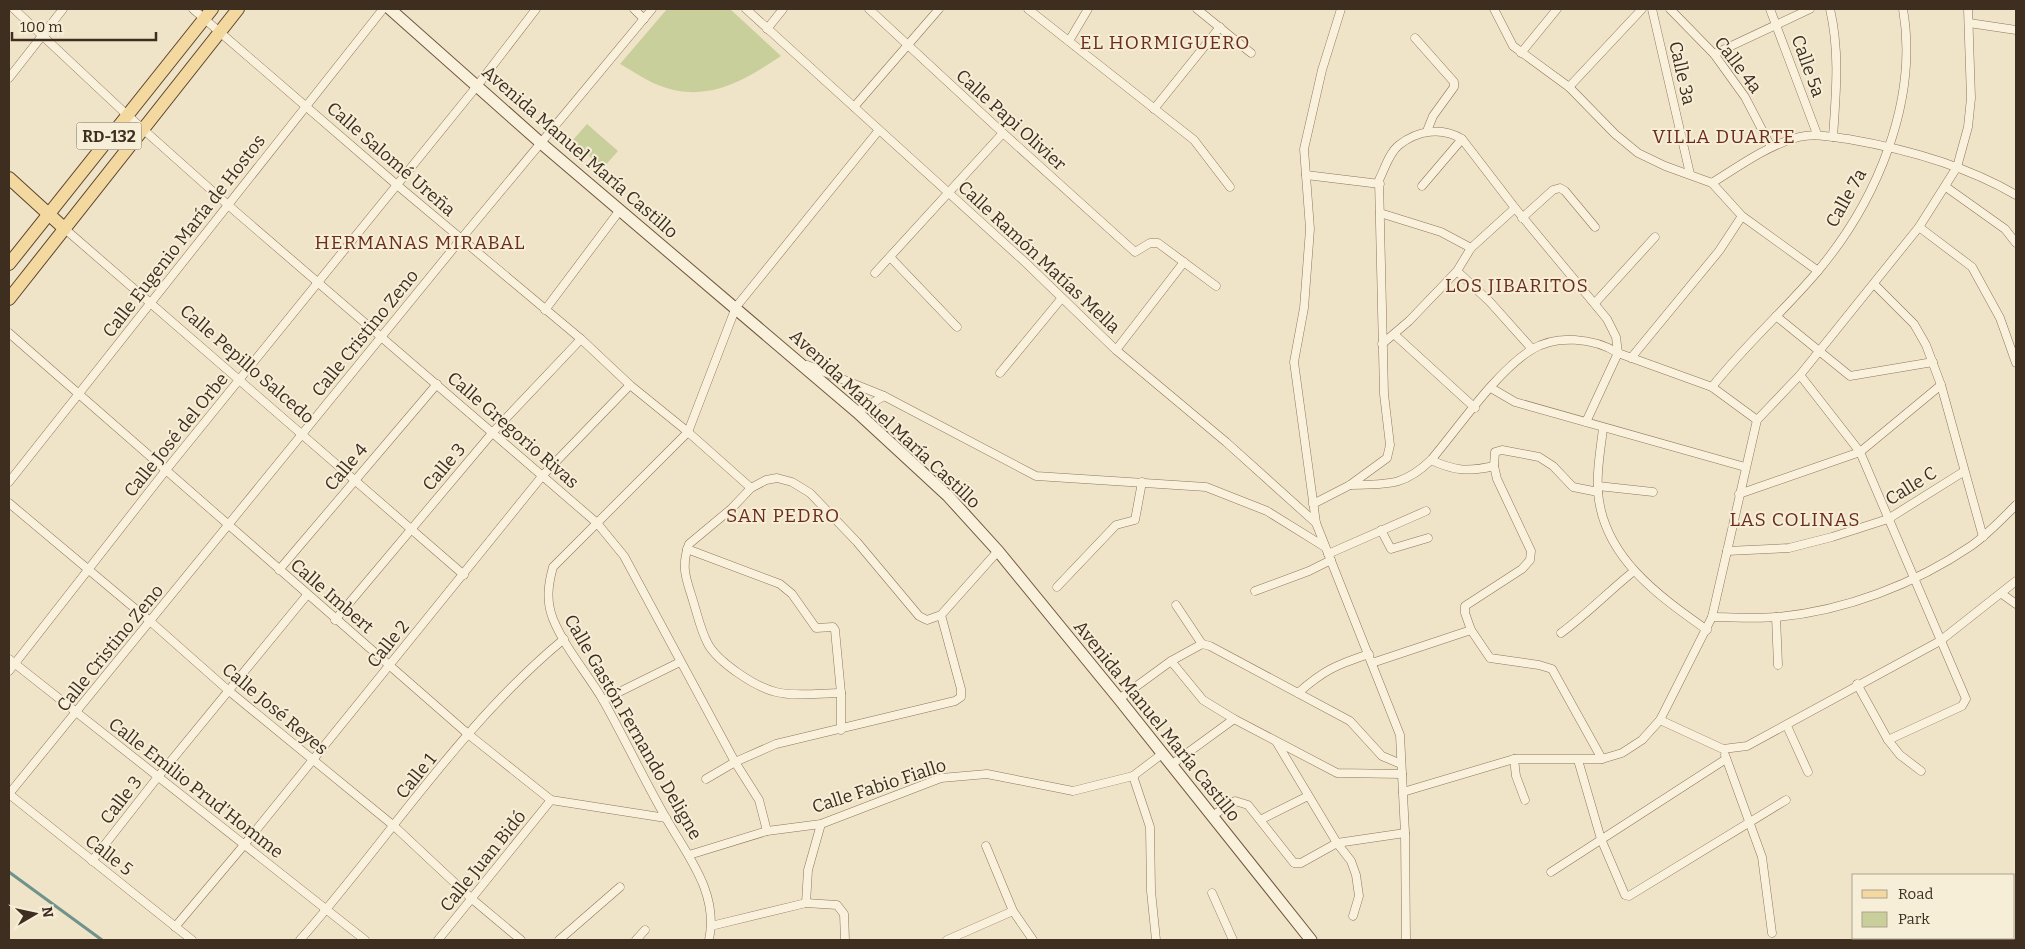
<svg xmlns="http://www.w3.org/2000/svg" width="2025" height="949" font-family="Bitter,serif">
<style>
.green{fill:#c9cf9b}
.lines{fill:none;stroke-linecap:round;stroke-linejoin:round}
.stream{stroke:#6f938a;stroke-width:3}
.street-casing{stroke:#8d765c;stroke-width:9}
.secondary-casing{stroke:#6f573f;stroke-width:13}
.primary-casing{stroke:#5b4430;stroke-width:14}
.street{stroke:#faf1dc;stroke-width:8}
.secondary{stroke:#faf1dc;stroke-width:11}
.primary{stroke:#f3d9a0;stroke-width:12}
.labels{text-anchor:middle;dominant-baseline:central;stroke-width:4;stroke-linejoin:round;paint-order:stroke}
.shield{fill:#f7eed8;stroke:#756857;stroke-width:1}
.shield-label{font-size:16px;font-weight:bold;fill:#3d2e20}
.street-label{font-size:18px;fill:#3d2e20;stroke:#f7eed8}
.neighbourhood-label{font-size:19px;letter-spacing:1px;fill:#6b2e1e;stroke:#f7eed8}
</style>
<rect width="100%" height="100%" fill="#f0e4c8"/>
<g class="green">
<path d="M667,9H730L781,56C742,82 706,104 658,85C645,80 633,71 620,64Z"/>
<path d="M587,124L618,151L603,168L572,141Z"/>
</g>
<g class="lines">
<path class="stream" d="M9,872L102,940"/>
<g class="street-casing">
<g id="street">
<path d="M14,9L126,114L228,205L597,523L624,556L735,762L759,800L767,831"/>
<path d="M193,9L397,185L581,339L630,385L688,432L751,488"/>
<path d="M634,9L644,19"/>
<path d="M746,9L1026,263L1116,350L1226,442L1316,523"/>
<path d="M869,9L1003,133L1135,252L1150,243H1158L1216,286"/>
<path d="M1028,9L1194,140L1230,187"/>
<path d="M1197,9L1251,53"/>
<path d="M1341,9L1322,70L1304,149L1310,229L1304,308L1294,362L1316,523L1400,735L1405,833L1406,940"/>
<path d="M1494,9L1513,46L1569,87L1615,134L1638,153L1665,166L1712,183C1739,166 1768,145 1799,137C1816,133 1831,137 1848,139C1906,149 1965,165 2016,195"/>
<path d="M1652,9L1690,174"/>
<path d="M1670,9L1714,54L1745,97L1771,147"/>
<path d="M1770,9L1817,134"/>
<path d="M1830,9C1840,52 1836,93 1833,137"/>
<path d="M1969,23L2016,30"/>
<path d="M767,29L783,9"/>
<path d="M1415,38L1454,82V87L1433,116L1427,131"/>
<path d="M1069,41L1088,9"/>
<path d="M1521,53L1557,9"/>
<path d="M1714,54L1810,9"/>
<path d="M9,78L63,9"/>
<path d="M1569,87L1642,9"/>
<path d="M854,107L939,9"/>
<path d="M1154,109L1220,27"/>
<path d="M1306,175L1380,184"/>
<path d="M1712,183L1742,216L1818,271"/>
<path d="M1422,186L1462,139"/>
<path d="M1946,187L2005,229L2016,243"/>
<path d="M1380,213L1441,232L1471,248"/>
<path d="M1522,218L1553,190L1560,188L1565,191L1595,227"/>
<path d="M1919,227L1972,267L2000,318L2016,363"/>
<path d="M65,229L464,575"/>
<path d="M890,257L957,327"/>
<path d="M1457,271L1490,302L1532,349"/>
<path d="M875,273L1003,133"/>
<path d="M1874,284L1914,324L1926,345L1941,385L1983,537"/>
<path d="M1595,303L1655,237"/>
<path d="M545,310L620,210"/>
<path d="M1776,316L1850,376L1933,362"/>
<path d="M9,333L468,734L551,800L666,818"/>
<path d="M1395,335L1475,408"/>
<path d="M1382,344L1409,321L1457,271L1471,248L1515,208"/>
<path d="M1116,350L1184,262"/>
<path d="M1631,358L1719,251L1742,216"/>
<path d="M807,365L884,396"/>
<path d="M1000,373L1061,299"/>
<path d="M1800,375L1860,452L1966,699L1962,706L1888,740"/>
<path d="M1712,387C1744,346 1783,312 1817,272C1876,202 1919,102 1903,9"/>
<path d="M1491,388L1515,402L1745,467"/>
<path d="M857,412L884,396L1036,476L1206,487L1267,511L1325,547"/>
<path d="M1603,428C1601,448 1596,471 1598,492C1603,557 1659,596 1707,630"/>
<path d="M1431,460C1455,471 1468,472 1494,466"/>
<path d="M9,482L383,9"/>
<path d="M1350,485C1387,484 1403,487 1431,460C1459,427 1496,372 1531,350C1556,334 1594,338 1618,353L1712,387L1757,420"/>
<path d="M1598,486L1653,492"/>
<path d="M1739,494L1860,452L1941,385"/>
<path d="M9,503L151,622L229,691L394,826L472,899L521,940"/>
<path d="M1313,504L1350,485L1387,458L1390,445L1384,394L1379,180C1385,168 1389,153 1399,145C1418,130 1442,127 1462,139L1515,208L1607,319L1616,337L1618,353L1586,422"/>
<path d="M1381,530L1391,549L1428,538"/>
<path d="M687,549L780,584L792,594L816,628L833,627L835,630L841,693V730"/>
<path d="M1727,551L1789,548L1832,537L1888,519L1963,472"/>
<path d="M1328,554L1426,511"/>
<path d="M279,570L437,384"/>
<path d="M1057,587L1116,525L1135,520L1142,482"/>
<path d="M1255,591L1309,571L1331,560"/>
<path d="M2002,594L2016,604"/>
<path d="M1176,605L1202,644"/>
<path d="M1712,617C1733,617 1755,619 1777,617C1845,611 1915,584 1971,546C1988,534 2002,519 2016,505"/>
<path d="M1776,617L1778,665"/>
<path d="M335,620L493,432L581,339"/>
<path d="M1471,630L1465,613V606L1522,569L1530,560L1531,551L1497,479L1494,466L1495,452L1502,450L1539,457L1553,466L1573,487L1598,492"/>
<path d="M1561,633C1587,614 1609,591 1634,571"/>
<path d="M9,659L365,940"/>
<path d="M1171,661L1203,700L1234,719"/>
<path d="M1372,663L1471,630L1490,658L1539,665L1552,669L1602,759"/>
<path d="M9,671L166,470L477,86L536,9"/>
<path d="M1857,684L1888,740L1900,755L1921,771"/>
<path d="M841,693C820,693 796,697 776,692C755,687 718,662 708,644C701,631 698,617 694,604C687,580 680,569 689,544L731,509L751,488L766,480L777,478L792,482L810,493L857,542L919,616L927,620L941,615"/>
<path d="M1298,693C1324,670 1336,665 1369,654"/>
<path d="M1119,699L1171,661L1202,644L1210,646L1350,721L1382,756L1401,764"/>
<path d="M603,700L680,662"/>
<path d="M1660,720L1723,749L1747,746L1940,641L2016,581"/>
<path d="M1787,726L1808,772"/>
<path d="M1277,743L1337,843L1351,861L1356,875L1359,896L1353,916"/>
<path d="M1725,755L1762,857L1772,933"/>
<path d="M1514,759L1516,776L1525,800"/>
<path d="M1578,760L1601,839L1625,895L1629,896L1786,800"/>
<path d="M1171,765L1234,719L1337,773L1402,774"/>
<path d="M1133,776L1150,827L1151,891L1156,940"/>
<path d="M706,779L735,762L776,744L955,701L961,697V689L941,615L998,551"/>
<path d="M1403,792L1514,759H1602L1622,753L1642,740L1660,720L1712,617L1757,420L1800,375L1919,227L1957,167L1968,127L1971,98L1968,9"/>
<path d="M9,794L461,239L652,9"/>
<path d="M9,794L192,940"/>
<path d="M1212,816L1235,801L1248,805L1294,863H1301L1337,843L1405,833"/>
<path d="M1260,820L1308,796"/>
<path d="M986,846L1013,911L1033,940"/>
<path d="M689,855L767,831L821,824L941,778L987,774L1073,791L1133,776L1162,754"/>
<path d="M92,861L157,778L307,595"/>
<path d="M1551,872L1726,759"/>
<path d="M1212,893L1233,940"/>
<path d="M806,903L808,870L821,824"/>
<path d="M711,926L806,903L837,905L844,914L845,940"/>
<path d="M175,927L244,845L543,475L630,385"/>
<path d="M300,940C387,841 462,723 564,639"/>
<path d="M438,940L551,800"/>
<path d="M559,940L620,887"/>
<path d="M636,940L645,930"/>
<path d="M709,940C719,893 688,857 666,818C644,780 625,739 603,700C587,673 565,648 553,619C546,601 548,585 553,567L688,432L736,307L879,130"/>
<path d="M947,940L1013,911"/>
</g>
</g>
<g class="secondary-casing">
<path id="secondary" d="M390,9L542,144L857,412L948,496L998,551L1119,699L1311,940"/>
</g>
<g class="primary-casing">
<g id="primary">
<path d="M9,178L65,229"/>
<path d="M9,264L212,9"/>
<path d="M9,299L238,9"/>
</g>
</g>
<use href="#street" class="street"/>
<use href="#secondary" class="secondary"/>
<use href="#primary" class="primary"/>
</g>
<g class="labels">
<rect class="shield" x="76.5" y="122.5" width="65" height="27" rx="4"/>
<g class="shield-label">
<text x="109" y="136">RD-132</text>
</g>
<g class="street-label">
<text transform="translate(1738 65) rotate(53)">Calle 4a</text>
<text transform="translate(1808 66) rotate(70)">Calle 5a</text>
<text transform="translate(1682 73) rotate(77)">Calle 3a</text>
<text transform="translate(1011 120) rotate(42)">Calle Papi Olivier</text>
<text transform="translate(580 152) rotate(41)">Avenida Manuel María Castillo</text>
<text transform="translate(391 159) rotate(41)">Calle Salomé Ureña</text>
<text transform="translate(1846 198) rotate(-61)">Calle 7a</text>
<text transform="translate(184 236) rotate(-52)">Calle Eugenio María de Hostos</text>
<text transform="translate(1039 257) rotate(43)">Calle Ramón Matías Mella</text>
<text transform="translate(365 333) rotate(-51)">Calle Cristino Zeno</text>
<text transform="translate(247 364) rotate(41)">Calle Pepillo Salcedo</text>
<text transform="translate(885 419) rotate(43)">Avenida Manuel María Castillo</text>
<text transform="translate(513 430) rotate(41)">Calle Gregorio Rivas</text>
<text transform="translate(176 435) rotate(-51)">Calle José del Orbe</text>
<text transform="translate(346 467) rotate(-50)">Calle 4</text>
<text transform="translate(444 467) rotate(-50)">Calle 3</text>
<text transform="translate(1911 486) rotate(-32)">Calle C</text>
<text transform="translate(332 596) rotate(41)">Calle Imbert</text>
<text transform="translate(388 644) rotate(-51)">Calle 2</text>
<text transform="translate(110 648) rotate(-51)">Calle Cristino Zeno</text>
<text transform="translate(275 709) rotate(40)">Calle José Reyes</text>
<text transform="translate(1157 721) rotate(51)">Avenida Manuel María Castillo</text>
<text transform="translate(633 727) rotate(60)">Calle Gastón Fernando Deligne</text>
<text transform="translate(416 776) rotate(-51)">Calle 1</text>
<text transform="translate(879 786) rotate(-18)">Calle Fabio Fiallo</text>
<text transform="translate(196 788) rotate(38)">Calle Emilio Prud'Homme</text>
<text transform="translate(121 800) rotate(-52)">Calle 3</text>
<text transform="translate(109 855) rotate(38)">Calle 5</text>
<text transform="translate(483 861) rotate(-51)">Calle Juan Bidó</text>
</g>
<g class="neighbourhood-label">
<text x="1165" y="42">EL HORMIGUERO</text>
<text x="1724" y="136">VILLA DUARTE</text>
<text x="420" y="242">HERMANAS MIRABAL</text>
<text x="1517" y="285">LOS JIBARITOS</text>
<text x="783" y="515">SAN PEDRO</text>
<text x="1795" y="519">LAS COLINAS</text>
</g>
</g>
<rect width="2025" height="949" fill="none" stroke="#3d2e20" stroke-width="20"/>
<rect x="1852" y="874" width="162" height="65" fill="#f7eed8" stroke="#ada18e"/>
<rect x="1862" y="890" width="25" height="8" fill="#f3d9a0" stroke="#ada18e"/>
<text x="1898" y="899" font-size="15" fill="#3d2e20">Road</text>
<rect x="1862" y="912" width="25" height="15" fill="#c9cf9b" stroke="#ada18e"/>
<text x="1898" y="924" font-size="15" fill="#3d2e20">Park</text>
<g transform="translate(35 914) rotate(81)" stroke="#f7eed8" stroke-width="4" paint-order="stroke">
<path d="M0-4L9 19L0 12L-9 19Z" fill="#3d2e20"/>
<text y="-8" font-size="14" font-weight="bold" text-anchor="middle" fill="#3d2e20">N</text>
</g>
<path d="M12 32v8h144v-8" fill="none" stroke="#3d2e20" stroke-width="2.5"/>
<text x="20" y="32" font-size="15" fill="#3d2e20" stroke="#f7eed8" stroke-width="4" paint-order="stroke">100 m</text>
</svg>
